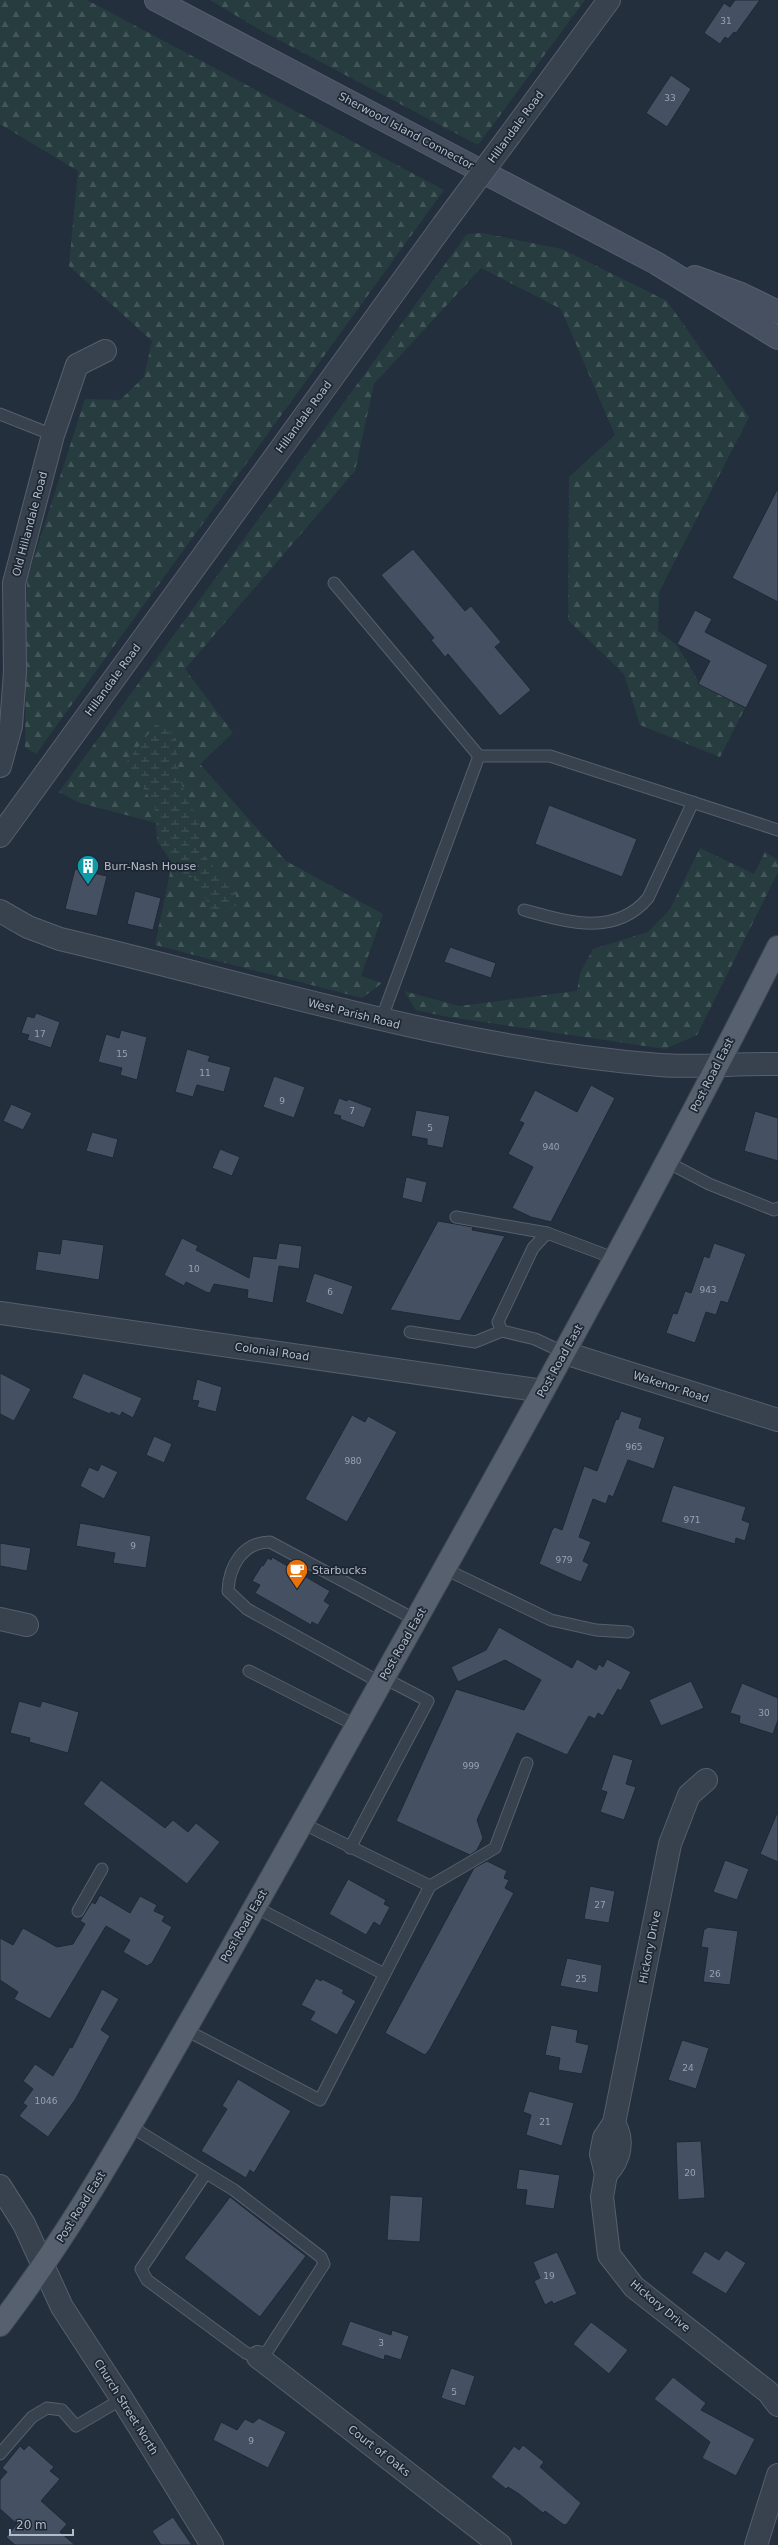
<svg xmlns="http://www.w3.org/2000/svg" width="778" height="2545" font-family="'DejaVu Sans',sans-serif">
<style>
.forest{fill:url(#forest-firs)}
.wetland{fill:url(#wetland-marsh)}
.building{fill:#455162;stroke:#1f2835}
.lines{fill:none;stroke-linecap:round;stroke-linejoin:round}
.lane-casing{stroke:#565f6c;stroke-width:13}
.street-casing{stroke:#565f6c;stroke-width:24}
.secondary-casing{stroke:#565f6c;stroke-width:24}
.primary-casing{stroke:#414a57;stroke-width:24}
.lane{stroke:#38414e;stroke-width:11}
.street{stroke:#38414e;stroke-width:22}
.secondary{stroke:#465061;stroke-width:22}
.primary{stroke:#56606e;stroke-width:22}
.street-bridge-casing{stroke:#565f6c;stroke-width:24;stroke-linecap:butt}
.street-bridge{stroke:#38414e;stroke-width:22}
.labels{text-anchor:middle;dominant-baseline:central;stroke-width:3.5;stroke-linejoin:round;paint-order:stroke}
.number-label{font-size:9px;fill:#98a1af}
.street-label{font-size:11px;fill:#b4bcc9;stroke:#1d2633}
.poi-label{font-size:11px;fill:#b4bcc9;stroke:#1d2633;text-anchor:start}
</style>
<defs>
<pattern id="forest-firs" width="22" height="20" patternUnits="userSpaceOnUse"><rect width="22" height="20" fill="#263c3f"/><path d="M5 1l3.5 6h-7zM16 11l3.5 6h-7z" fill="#435659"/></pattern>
<pattern id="wetland-marsh" width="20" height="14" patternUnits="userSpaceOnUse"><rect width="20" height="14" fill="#263c3f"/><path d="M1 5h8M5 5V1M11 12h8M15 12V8" fill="none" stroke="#435659"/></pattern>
</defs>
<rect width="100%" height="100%" fill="#242f3e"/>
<g class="forest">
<path d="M0,0H87L444,190L36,754L25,747L27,579L85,399L120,400L144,377L152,341L69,266L78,171L0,124Z"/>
<path d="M210,0H585L478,145L262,31Z"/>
<path d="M482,233L562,249L667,301L749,417L659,592L658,631L677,645L700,684L745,708L720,757L640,725L624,674L568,620L569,477L615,435L561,309L481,268L374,384L355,471L185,669L233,733L200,764L286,861L383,914L361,976L382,983L362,998L155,945L179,829L80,803L59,792L467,234Z"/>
<path d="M700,848L754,874L765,852L778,860V872L697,1035L665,1049L443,1016L416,1010L404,991L459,1006L577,991L580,973L593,949L648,932L670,909Z"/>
</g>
<path class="wetland" d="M159,720L176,739L179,778L201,829L197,847L236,893V906L224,911L213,912L193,877L177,870L157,841L155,807L139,781L122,768Z"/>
<g class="building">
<path d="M735,0H760L736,33L734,32L728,39L725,37L720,44L704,33L724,3L730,7Z"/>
<path d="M671,75L691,89L667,127L646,113Z"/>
<path d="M778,488V602L732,578Z"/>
<path d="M413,549L465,611L471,606L501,642L495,647L531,690L500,716L448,654L445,657L431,640L434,638L381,575Z"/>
<path d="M695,610L712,619L705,632L768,665L746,708L698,684L710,661L677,644Z"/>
<path d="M549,805L637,839L622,877L535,844Z"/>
<path d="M75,869L107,876L97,916L65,909Z"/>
<path d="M135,891L161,898L153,930L127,924Z"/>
<path d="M450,947L496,963L491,978L444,962Z"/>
<path d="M36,1013L60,1022L51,1048L27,1040L29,1035L21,1033L27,1016L34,1018Z"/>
<path d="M121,1030L147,1037L137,1080L120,1075L122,1068L98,1062L106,1034L119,1038Z"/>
<path d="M187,1049L210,1056L208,1061L231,1067L224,1092L197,1085L193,1097L175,1092Z"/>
<path d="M274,1076L305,1087L294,1118L263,1107Z"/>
<path d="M591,1085L615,1098L551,1222L531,1217L512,1208L533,1167L508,1154L524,1123L519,1121L535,1090L577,1112Z"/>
<path d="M339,1098L347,1101L348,1099L372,1108L364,1128L340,1119L341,1116L333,1114Z"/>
<path d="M11,1104L32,1113L23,1130L3,1121Z"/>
<path d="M416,1110L450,1116L443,1148L427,1145V1139L411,1136Z"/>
<path d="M755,1111L778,1118V1161L744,1151Z"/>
<path d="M92,1132L118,1139L113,1158L86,1151Z"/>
<path d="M220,1149L240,1157L232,1176L212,1168Z"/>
<path d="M406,1177L427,1182L422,1203L402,1198Z"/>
<path d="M438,1221L473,1227L472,1230L505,1236L460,1321L390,1310Z"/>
<path d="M182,1238L198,1246L196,1250L249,1278L253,1256L276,1259L279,1243L302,1246L299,1269L279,1266L273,1303L247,1298L248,1290L214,1284L210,1293L206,1292L186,1282L184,1286L164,1275Z"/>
<path d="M62,1239L104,1245L99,1280L35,1270L38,1251L60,1254Z"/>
<path d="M714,1243L746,1254L728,1303L721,1301L716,1315L706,1312L695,1343L666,1333L673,1313L677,1314L685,1291L691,1293L704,1256L709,1258Z"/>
<path d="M314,1273L353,1286L343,1315L305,1302Z"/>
<path d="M0,1373L31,1389L14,1421L0,1414Z"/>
<path d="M83,1373L142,1398L133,1418L122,1412L120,1416L111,1412L110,1414L72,1398Z"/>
<path d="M197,1379L222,1387L216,1412L197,1407L199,1401L192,1400Z"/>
<path d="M621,1411L642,1418L639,1428L665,1437L654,1469L628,1460L613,1497L609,1495L606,1504L593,1499L579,1537L591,1542L583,1561L589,1564L581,1582L575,1580L539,1564L552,1530L555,1527L562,1530L584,1466L597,1471L616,1419L618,1420Z"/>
<path d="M352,1415L365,1422L368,1416L397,1432L347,1522L305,1499Z"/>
<path d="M154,1436L172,1444L164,1463L146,1455Z"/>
<path d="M101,1464L118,1472L104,1499L80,1486L89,1467L98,1471Z"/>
<path d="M673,1485L746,1507L742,1520L750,1523L745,1541L736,1538L735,1544L661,1522Z"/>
<path d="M80,1523L151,1536L146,1568L113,1563L115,1553L76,1546Z"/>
<path d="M0,1543L31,1548L27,1571L0,1566Z"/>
<path d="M272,1557L330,1591L324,1601L330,1605L318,1625L312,1622L311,1625L255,1593L260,1585L252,1581L262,1565L263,1566L268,1558L271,1560Z"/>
<path d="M499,1627L572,1668L577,1659L596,1670L599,1664L603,1667L607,1659L631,1672L621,1691L618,1689L603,1716L598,1713L595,1719L589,1716L567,1755L517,1733L477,1820L483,1838L477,1850L470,1855L396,1821L456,1689L524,1710L541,1680L505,1660L458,1682L451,1667L486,1650Z"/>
<path d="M691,1681L704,1708L661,1726L649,1700Z"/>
<path d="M742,1683L778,1698V1720L773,1734L739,1723L740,1716L730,1713Z"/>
<path d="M19,1701L40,1707L42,1701L79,1712L68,1753L29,1742L30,1738L10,1733Z"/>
<path d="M613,1754L633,1760L626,1784L636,1787L624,1820L600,1812L607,1792L601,1790Z"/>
<path d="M101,1780L165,1828L173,1820L188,1832L196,1823L220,1842L187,1884L83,1804Z"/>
<path d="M778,1811V1862L760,1854Z"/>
<path d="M725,1860L749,1869L737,1900L713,1892Z"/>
<path d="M487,1861L507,1871L504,1878L509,1880L505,1888L514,1893L430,2049L425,2055L385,2033L474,1868Z"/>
<path d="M348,1879L386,1900L384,1904L390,1907L380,1926L374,1922L366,1935L329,1914Z"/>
<path d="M590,1886L615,1891L609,1923L584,1919Z"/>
<path d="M100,1895L130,1913L140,1896L157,1905L154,1911L165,1916L162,1921L172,1927L152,1963L147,1966L123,1952L130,1940L106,1926L50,2019L14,1999L18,1992L0,1980V1938L13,1945L23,1928L57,1947L73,1944L85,1924L80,1921L92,1902L95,1904Z"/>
<path d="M707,1927L738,1931L730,1985L703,1982L708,1948L701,1947L704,1929H706Z"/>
<path d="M567,1958L602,1965L598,1993L560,1986Z"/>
<path d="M316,1978L321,1981L322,1979L344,1990L342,1993L356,2001L337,2035L310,2020L315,2012L301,2005Z"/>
<path d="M102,1989L119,1999L101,2030L110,2036L75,2100L48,2137L19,2116L27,2106L23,2103L33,2089L23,2081L35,2064L53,2076L70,2047L72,2048Z"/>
<path d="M551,2025L578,2030L576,2042L589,2045L582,2074L558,2070L560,2058L545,2055Z"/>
<path d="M682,2040L709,2048L696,2089L668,2080Z"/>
<path d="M238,2079L291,2111L254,2173L250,2170L246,2178L201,2151L227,2109L222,2106Z"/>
<path d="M529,2091L574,2103L562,2146L526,2135L531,2115L523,2112Z"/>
<path d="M701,2141L705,2198L678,2200L676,2142Z"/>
<path d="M519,2169L560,2175L554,2209L525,2205L527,2190L516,2189Z"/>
<path d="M390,2195L423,2197L420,2242L387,2240Z"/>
<path d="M230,2197L306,2256L260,2317L184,2258Z"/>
<path d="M726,2250L746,2263L726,2294L691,2273L705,2251L719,2260Z"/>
<path d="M557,2252L577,2294L553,2304L552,2301L545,2305L534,2281L540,2278L533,2262Z"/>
<path d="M350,2321L391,2335L392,2330L409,2336L401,2360L385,2355L384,2360L341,2345Z"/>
<path d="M591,2322L628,2350L609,2374L573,2344Z"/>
<path d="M451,2368L475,2376L465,2406L441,2398Z"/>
<path d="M673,2377L706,2403L701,2410L755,2439L736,2476L702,2458L710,2442L654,2399Z"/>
<path d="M259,2418L286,2432L268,2468L213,2440L221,2422L237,2430L245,2419L253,2423Z"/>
<path d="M29,2445L54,2467L50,2471L60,2479L41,2501L67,2524L60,2532L75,2545H15L6,2537L17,2524L0,2509V2480L7,2472L2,2468L20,2446L24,2450Z"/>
<path d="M523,2445L544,2462L540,2467L581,2503L567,2524L564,2525L545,2511L543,2513L519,2494L508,2487L506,2489L491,2477L514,2446L519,2450Z"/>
<path d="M173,2517L192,2545H161L152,2531Z"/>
</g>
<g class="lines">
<g class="lane-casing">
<g id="lane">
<path d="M0,414L53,435"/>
<path d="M334,583L479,756"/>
<path d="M524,910C567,922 615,937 648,898L693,802"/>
<path d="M381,1020L479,756H550L778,830"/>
<path d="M667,1162L709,1184L774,1210L778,1208"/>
<path d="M456,1217L547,1233"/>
<path d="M410,1332L475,1342L502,1331"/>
<path d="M565,1353L535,1339L502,1331L498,1322L533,1248L547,1233L616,1259"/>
<path d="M445,1569L551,1620L596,1630L628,1632"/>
<path d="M249,1671L357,1726"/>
<path d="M381,1683L247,1609L228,1591C229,1566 243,1542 270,1542L416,1620"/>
<path d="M350,1848L428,1701L384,1678"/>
<path d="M430,1886L495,1848L527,1763"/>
<path d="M255,1907L384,1974"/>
<path d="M78,1911L102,1869"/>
<path d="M186,2030L320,2100L430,1886L302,1823"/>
<path d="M130,2126L234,2190L321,2257L324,2264L268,2350L258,2357L246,2353L147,2280L141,2269L206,2173"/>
<path d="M0,2454L32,2417L47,2408L62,2410L76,2426L122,2399"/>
</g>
</g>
<g class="street-casing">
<g id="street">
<path d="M510,135L609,0"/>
<path d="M0,766L11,726L15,672L14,583L53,435L77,365L105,351"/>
<path d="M0,836L443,225"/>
<path d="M0,911L28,927L60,939C259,986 455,1049 660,1065C697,1068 740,1063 778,1064"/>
<path d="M0,1313L543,1391"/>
<path d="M565,1353L778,1420"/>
<path d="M0,1619L27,1625"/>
<path d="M706,1780L689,1795L670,1844L614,2123L604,2138L601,2154L606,2174L602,2197L609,2255L634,2287L768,2392L778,2405"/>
<path d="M606,2174C621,2159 624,2140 614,2123"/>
<path d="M0,2186L24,2224L62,2307L122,2399L212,2545"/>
<path d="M258,2357L500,2545"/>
<path d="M756,2545L778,2475"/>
</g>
</g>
<g class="secondary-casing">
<g id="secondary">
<path d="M156,0L656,263L778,338"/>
<path d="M695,277L741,294L778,312"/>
</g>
</g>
<g class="primary-casing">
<path id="primary" d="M0,2325C61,2245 112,2158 162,2070C215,1978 267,1886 319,1793C476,1513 633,1234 778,947"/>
</g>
<use href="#lane" class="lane"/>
<use href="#street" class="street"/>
<use href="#secondary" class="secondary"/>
<use href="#primary" class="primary"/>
<g class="street-bridge-casing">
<path id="street-bridge" d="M443,225L510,135"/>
</g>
<use href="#street-bridge" class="street-bridge"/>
</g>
<defs>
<g id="building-pin" transform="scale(1.15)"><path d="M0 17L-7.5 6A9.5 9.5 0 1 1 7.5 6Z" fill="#0f9aa8" stroke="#1d2633"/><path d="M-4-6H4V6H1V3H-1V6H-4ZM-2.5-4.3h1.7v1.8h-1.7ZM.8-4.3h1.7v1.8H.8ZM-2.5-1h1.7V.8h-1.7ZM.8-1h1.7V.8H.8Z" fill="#fff"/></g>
<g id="cafe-pin" transform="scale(1.15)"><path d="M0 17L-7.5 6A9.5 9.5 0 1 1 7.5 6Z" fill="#e8710a" stroke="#1d2633"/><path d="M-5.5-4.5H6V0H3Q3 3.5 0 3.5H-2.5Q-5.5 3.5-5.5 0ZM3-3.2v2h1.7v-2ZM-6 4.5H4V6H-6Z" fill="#fff"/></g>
</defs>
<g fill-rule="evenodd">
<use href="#building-pin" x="88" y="866"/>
<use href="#cafe-pin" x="297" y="1570"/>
</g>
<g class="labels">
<g class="number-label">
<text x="726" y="21">31</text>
<text x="670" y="98">33</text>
<text x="40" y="1034">17</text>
<text x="122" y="1054">15</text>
<text x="205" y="1073">11</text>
<text x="282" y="1101">9</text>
<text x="352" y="1111">7</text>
<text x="430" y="1128">5</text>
<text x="551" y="1147">940</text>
<text x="194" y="1269">10</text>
<text x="708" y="1290">943</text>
<text x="330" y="1292">6</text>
<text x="634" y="1447">965</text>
<text x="353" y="1461">980</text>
<text x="692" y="1520">971</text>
<text x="133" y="1546">9</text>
<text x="564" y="1560">979</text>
<text x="764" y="1713">30</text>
<text x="471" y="1766">999</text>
<text x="600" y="1905">27</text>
<text x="715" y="1974">26</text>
<text x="581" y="1979">25</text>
<text x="688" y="2068">24</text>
<text x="46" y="2101">1046</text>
<text x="545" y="2122">21</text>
<text x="690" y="2173">20</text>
<text x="549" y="2276">19</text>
<text x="381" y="2343">3</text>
<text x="454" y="2392">5</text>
<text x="251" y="2441">9</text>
</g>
<g class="street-label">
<text transform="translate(516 127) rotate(-54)">Hillandale Road</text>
<text transform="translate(406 131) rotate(28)">Sherwood Island Connector</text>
<text transform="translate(304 417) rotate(-54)">Hillandale Road</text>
<text transform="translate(30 524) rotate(-75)">Old Hillandale Road</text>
<text transform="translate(113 680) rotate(-54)">Hillandale Road</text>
<text transform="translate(354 1014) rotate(14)">West Parish Road</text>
<text transform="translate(712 1075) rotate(-63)">Post Road East</text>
<text transform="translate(272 1352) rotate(8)">Colonial Road</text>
<text transform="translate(560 1361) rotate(-61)">Post Road East</text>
<text transform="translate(671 1387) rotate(18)">Wakenor Road</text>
<text transform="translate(403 1644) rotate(-60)">Post Road East</text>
<text transform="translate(244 1926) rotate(-60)">Post Road East</text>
<text transform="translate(650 1947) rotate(-79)">Hickory Drive</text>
<text transform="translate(81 2207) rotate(-58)">Post Road East</text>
<text transform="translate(660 2306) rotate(40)">Hickory Drive</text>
<text transform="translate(126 2407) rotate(58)">Church Street North</text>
<text transform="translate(379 2451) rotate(38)">Court of Oaks</text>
</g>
<g class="poi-label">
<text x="104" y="866">Burr-Nash House</text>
<text x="312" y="1570">Starbucks</text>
</g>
</g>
<path d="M10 2529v6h63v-6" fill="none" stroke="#b4bcc9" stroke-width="2"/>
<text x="16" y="2529" font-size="12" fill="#b4bcc9" stroke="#1d2633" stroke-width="3" paint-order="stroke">20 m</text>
</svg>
